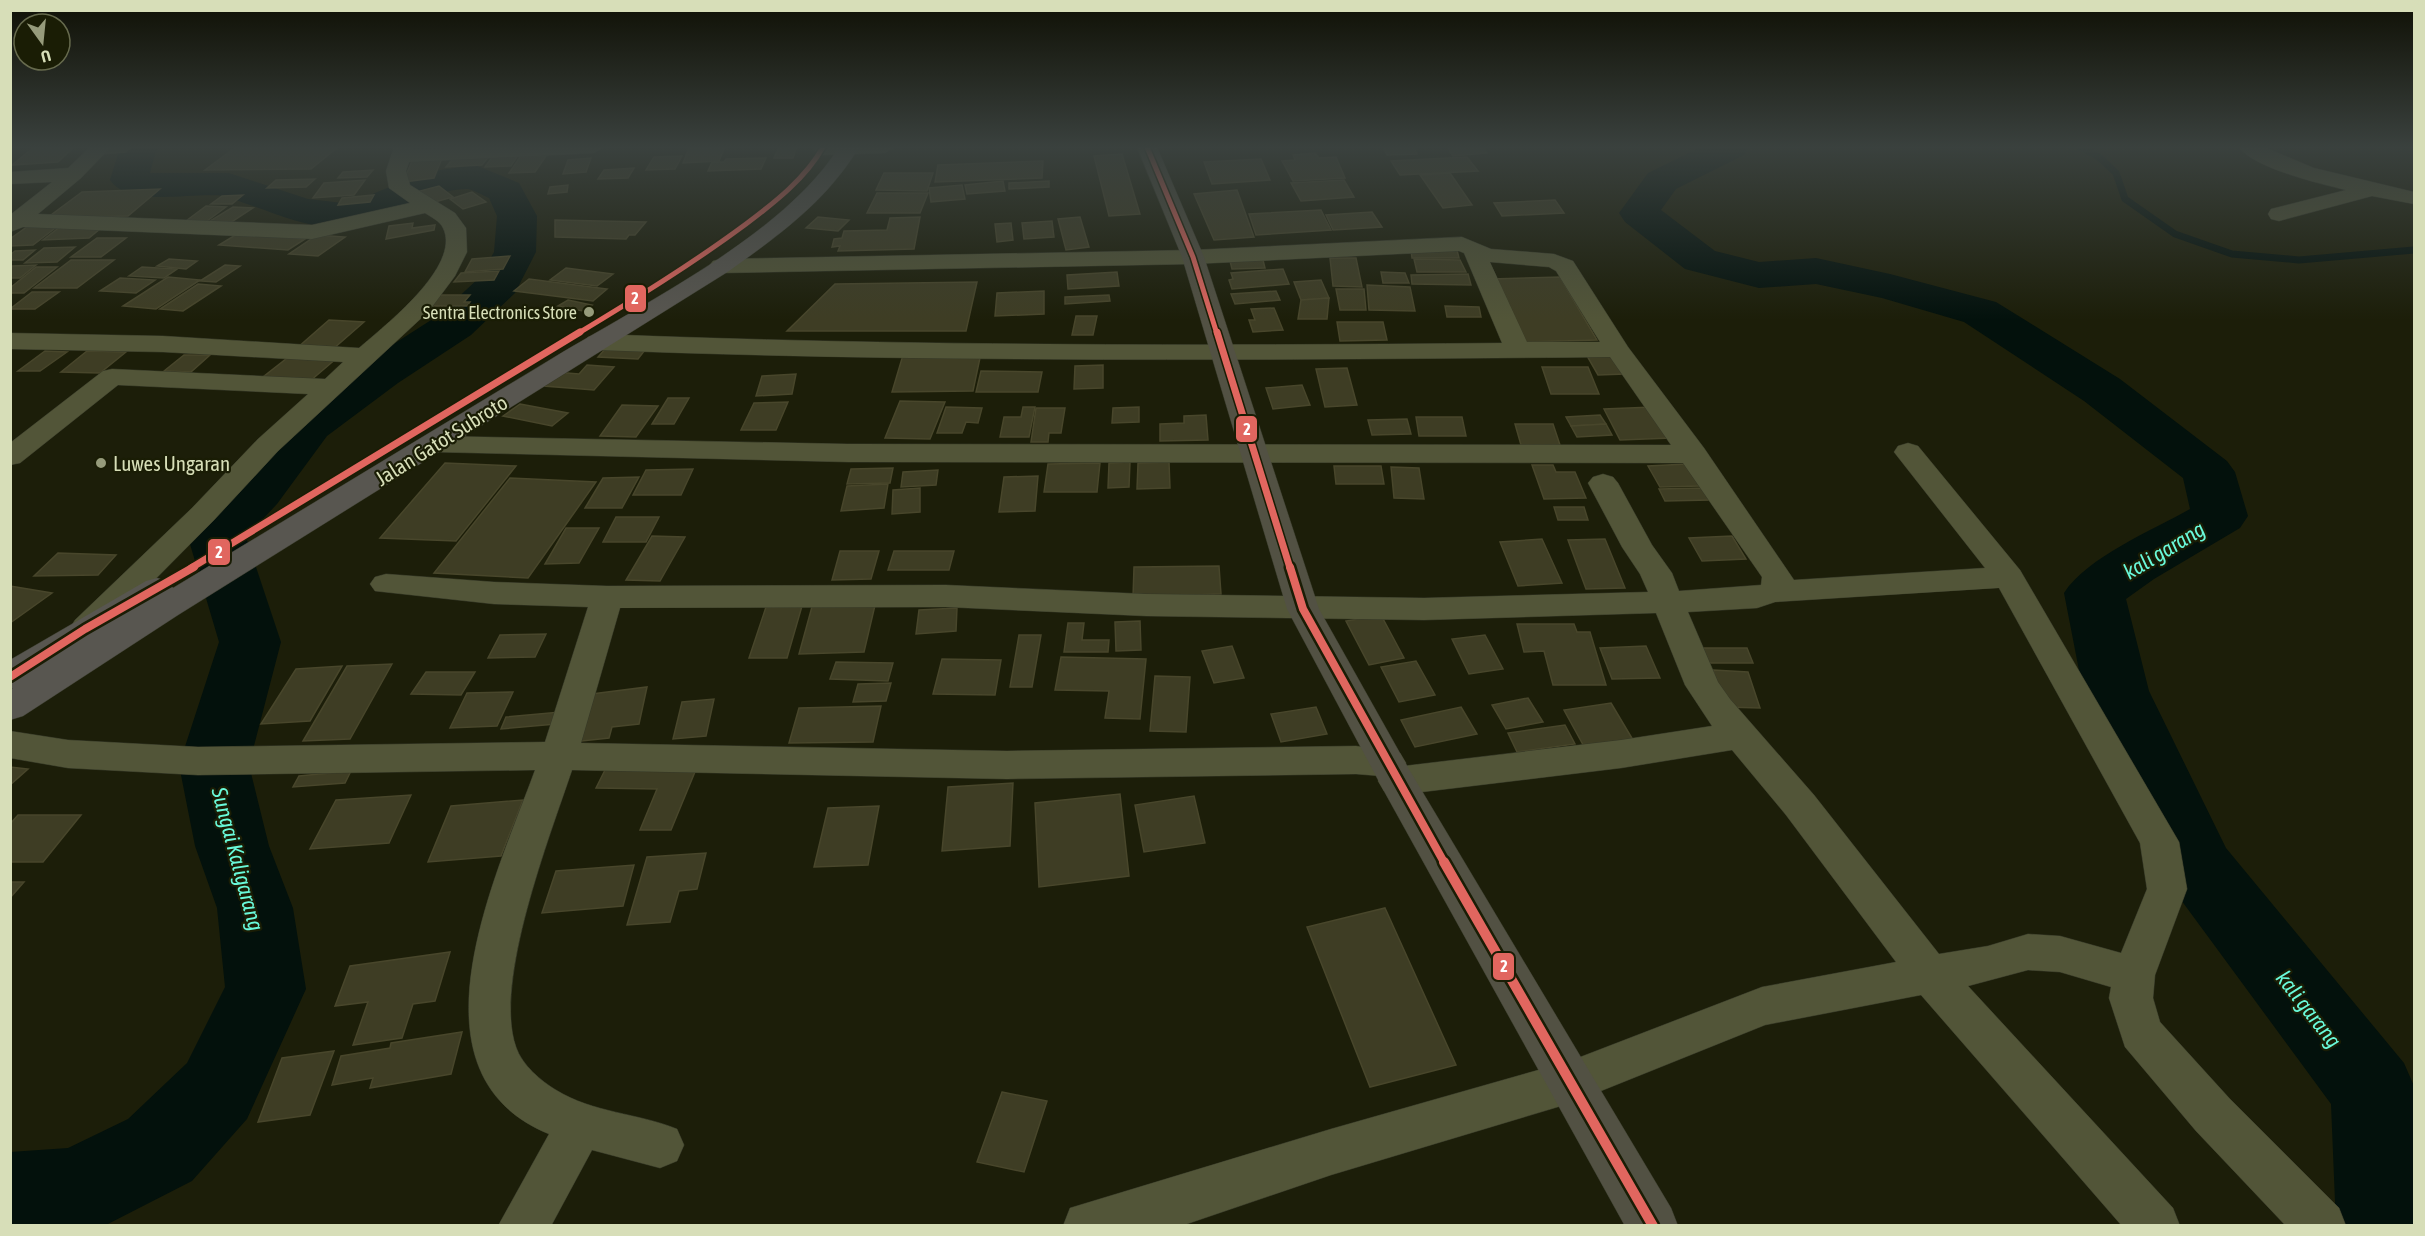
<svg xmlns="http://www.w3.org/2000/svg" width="2425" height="1236" font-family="'Asap Condensed',sans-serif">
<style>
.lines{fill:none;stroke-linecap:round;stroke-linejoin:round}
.stream{stroke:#03110c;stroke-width:7}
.river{fill:#03110c;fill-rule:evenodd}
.building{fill:#3e3d24;stroke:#48462b;stroke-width:1.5}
.minor-casing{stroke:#353827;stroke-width:1}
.major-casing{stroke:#353827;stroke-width:1}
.highway-casing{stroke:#353827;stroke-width:1}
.minor{fill:#525538;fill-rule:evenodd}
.major{fill:#525143;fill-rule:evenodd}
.highway{fill:#585650;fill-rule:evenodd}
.bus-1-far3-casing{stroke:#1a1d05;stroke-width:8}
.bus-1-far2-casing{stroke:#1a1d05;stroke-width:10}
.bus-1-far1-casing{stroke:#1a1d05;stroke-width:13}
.bus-1-casing{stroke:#1a1d05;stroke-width:15}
.bus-1-far3{stroke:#e1665f;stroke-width:5}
.bus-1-far2{stroke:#e1665f;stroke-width:7}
.bus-1-far1{stroke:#e1665f;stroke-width:8}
.bus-1{stroke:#e1665f;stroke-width:10}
.poi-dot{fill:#969b7b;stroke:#1a1d05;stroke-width:2}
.labels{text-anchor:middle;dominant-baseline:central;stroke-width:4.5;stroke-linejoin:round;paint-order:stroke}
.far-poi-label{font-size:18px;fill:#d7deb8;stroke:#1a1d05;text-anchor:end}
.street-label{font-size:21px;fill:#d7deb8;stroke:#1a1d05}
.poi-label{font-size:21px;fill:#d7deb8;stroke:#1a1d05;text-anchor:start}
.water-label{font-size:22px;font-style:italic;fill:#69f9da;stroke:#1a1d05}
.line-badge{stroke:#1a1d05;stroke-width:2}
.badge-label{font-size:16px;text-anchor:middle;font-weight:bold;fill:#fff}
</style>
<rect width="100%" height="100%" fill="#1c1e09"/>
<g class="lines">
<path class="stream" d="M2080,147L2099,157L2116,173L2125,199L2175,234L2232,254L2299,260L2414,250"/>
<g class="river">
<path d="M120,147H157L150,173H229L308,199L343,203L360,199L427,172L475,165L519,183L537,216L536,252L515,293L471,335L398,383L327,436L277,504L246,537L281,642L249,765L269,846L293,908L306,989L247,1119L192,1181L104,1226H10V1152L68,1148L128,1119L187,1063L225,987L217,908L195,846L179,765L219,642L187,534L196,521L239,480L291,414L364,363L439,315L480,277L494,252L497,216L489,198C482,195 474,190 468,189C433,187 383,225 342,227C312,229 281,216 253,206C243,203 233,198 223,196C191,192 129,208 110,180Z"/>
<path d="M1701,147H1749L1744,155L1676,189L1661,210L1715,251L1759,262L1816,258L1890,274L1996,302L2120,379L2227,461L2235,472L2248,516L2240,528L2154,579L2126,599L2149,691L2226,848L2404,1063L2414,1086V1226H2336L2331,1104L2173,889L2083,691L2064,593C2087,557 2153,530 2190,509L2183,478L2084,401L1964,322L1882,298L1816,284L1759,288L1685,269L1625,222L1619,213L1648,173Z"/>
</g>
</g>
<g class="building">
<path d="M34,147H74L58,162L12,165Z"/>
<path d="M106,147H131L126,152L99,154Z"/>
<path d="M236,147H338L311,169L205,170Z"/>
<path d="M725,147L719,161L683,163L689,148Z"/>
<path d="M779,147H797L793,158H774Z"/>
<path d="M1383,147H1414L1417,154L1387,155Z"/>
<path d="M1447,147H1482L1487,153L1453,156Z"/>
<path d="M1315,153L1319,158L1336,157L1345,178L1293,181L1282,161L1295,160L1293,155Z"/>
<path d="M1122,154L1140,214L1109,216L1094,156Z"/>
<path d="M490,155L482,165L446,167L455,156Z"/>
<path d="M518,155L511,166L485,167L493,156Z"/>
<path d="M546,156L535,172L509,173L520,157Z"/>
<path d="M682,156L675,169L646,170L654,157Z"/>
<path d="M1467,157L1478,171L1400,175L1391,161Z"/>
<path d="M442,158L434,178L403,182L412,161Z"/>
<path d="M591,158L586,172L563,174L568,160Z"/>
<path d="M766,158L761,169L708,171L712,162H724L726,159Z"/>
<path d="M1261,159L1270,180L1212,184L1204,162Z"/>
<path d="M1043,161L1042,178L935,182L938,165Z"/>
<path d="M634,168L628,178L598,179L604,170Z"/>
<path d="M373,170L367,177L338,178L343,172Z"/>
<path d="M884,173H933L927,191L876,190Z"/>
<path d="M1450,173L1472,205L1443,208L1420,175Z"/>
<path d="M315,179L306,187L267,188L276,180Z"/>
<path d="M365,180L354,195L313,198L324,183Z"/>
<path d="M1344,180L1354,197L1301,201L1291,183Z"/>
<path d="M1003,181L1005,191L967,194L965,185Z"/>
<path d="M1049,181V187L1009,189V183Z"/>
<path d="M568,185L567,192L548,194L550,187Z"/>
<path d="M962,185L965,199L931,202L929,188Z"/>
<path d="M439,186L453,197L435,202L420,191Z"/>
<path d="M160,189L128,216L47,218L82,192Z"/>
<path d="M1237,190L1254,237L1214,240L1194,194Z"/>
<path d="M472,192L486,202L463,209L450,199Z"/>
<path d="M877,193H928L920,213H867Z"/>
<path d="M243,195L232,204H211L222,196Z"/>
<path d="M374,195L370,202L338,205L342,198Z"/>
<path d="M1555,200L1564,213L1502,216L1494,203Z"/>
<path d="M206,206L226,207L203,224H182Z"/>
<path d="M233,207L253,208L227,225L205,224Z"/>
<path d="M1321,210L1331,230L1256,235L1249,214Z"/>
<path d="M1372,212L1382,227L1333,230L1326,215Z"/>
<path d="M818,217L849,220L838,231L806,228Z"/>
<path d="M920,217L914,249L838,251L840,246L832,247L834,239L842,238L844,231L887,230L890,218Z"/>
<path d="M1080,217L1089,247L1066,250L1058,219Z"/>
<path d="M555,220L646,222L635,235H629L626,239L555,237Z"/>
<path d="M1052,221L1054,237L1024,239L1022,223Z"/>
<path d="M62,223L33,245L10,246V239L31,224Z"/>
<path d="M413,223L412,228L435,225L434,230L386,239L389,226Z"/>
<path d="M1011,223L1013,240L997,242L995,224Z"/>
<path d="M106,224L89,238L43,240L61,226Z"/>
<path d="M237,234L305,239L288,250L219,245Z"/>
<path d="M317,235L345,237L318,256L289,254Z"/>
<path d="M97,238H126L101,257H71Z"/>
<path d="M75,247L57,262L25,263L44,248Z"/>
<path d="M35,250L23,260H10V255L15,251Z"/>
<path d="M1411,250H1457L1459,258H1412Z"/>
<path d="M510,256L503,269L465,272L472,259Z"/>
<path d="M1330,258H1356L1362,287L1333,286Z"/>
<path d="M169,259L197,261L186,269L157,266Z"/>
<path d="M1414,259L1460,260L1466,272H1417Z"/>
<path d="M71,260H114L77,288H34Z"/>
<path d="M1263,260L1265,268L1232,269L1230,261Z"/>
<path d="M36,265L20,278H10L12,266Z"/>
<path d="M225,265L240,266L216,282L200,281Z"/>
<path d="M36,267H57L24,293H10V288Z"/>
<path d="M142,267L177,269L164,278L129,276Z"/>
<path d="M566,268L613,274L597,286L550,280Z"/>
<path d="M1283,269L1289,284L1232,289L1229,280L1233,279L1231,273Z"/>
<path d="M499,271L494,280L454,282L461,273Z"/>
<path d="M1117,272L1119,286L1068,289L1067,275Z"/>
<path d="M1381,272L1405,273L1409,283H1383Z"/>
<path d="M1468,274L1471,285L1412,284L1411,275Z"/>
<path d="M168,277L200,280L156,309L123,306Z"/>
<path d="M1560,277L1597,340L1523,342L1492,279Z"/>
<path d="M120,278L155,280L136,293L100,291Z"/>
<path d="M529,279L607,289L593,301L514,291Z"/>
<path d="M1321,280L1329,298L1301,300L1294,282Z"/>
<path d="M977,282L966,331H787L835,284Z"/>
<path d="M198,284L221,286L183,311L160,309Z"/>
<path d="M1367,285L1410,287L1415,311L1369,310Z"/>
<path d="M1336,289H1364L1366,310H1340Z"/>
<path d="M1044,291V314L995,316L997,293Z"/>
<path d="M1276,291L1280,300L1235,304L1231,294Z"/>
<path d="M32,292H59L35,309H10Z"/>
<path d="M433,295H470L464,302H470L467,306H424Z"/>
<path d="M1109,295L1110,301L1065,304V297Z"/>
<path d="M1329,298L1327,319H1298L1301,300Z"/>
<path d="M568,300L592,305L583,311L558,306Z"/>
<path d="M1445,306L1479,307L1481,317H1447Z"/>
<path d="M1274,308L1283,330L1253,332L1249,320H1255L1251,309Z"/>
<path d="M1076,316H1097L1093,335H1072Z"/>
<path d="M329,320L364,322L333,349L297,348Z"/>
<path d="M1337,322H1383L1387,340L1340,341Z"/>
<path d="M606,348L645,350L638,359L598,357Z"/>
<path d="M45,351L67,352L40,371H18Z"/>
<path d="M87,351L126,352L100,373L61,372Z"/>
<path d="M981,353L973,391L892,392L903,355Z"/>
<path d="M1614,354L1625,374L1598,375L1587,356Z"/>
<path d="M184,355H210L191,372L164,371Z"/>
<path d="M291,355L337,358L310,381L263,377Z"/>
<path d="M587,365L614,367L594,390L544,386L556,372L579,374Z"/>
<path d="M1103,365V388L1074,389L1075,366Z"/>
<path d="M1542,367H1588L1599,394H1551Z"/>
<path d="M1347,368L1357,405L1325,407L1316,369Z"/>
<path d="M981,371L1042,372L1038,392H976Z"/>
<path d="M796,374L792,394L756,396L762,376Z"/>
<path d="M1302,385L1310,405L1273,409L1266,388Z"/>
<path d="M668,398H689L674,424H652Z"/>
<path d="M900,401L945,402L930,439L885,438Z"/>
<path d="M788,402L776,430H741L754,403Z"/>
<path d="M520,404L568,413L552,426L503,416Z"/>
<path d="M622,405L658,406L636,437L600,436Z"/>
<path d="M946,407L982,408L978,423L966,422L962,433H937Z"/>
<path d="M1023,407H1035L1029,437H1000L1004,417H1021Z"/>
<path d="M1139,407V422L1112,423L1113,408Z"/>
<path d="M1653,407L1671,438L1620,440L1604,409Z"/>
<path d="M1036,408H1065L1061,433H1049L1048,442H1031Z"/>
<path d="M1206,415L1208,440L1160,441V424L1184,423V416Z"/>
<path d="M1600,415L1606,424L1571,426L1566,417Z"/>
<path d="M1416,417H1462L1466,436H1419Z"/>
<path d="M1407,419L1411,434L1372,435L1368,420Z"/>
<path d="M1515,424H1553L1560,445H1521Z"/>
<path d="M1606,424L1612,435L1577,437L1571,426Z"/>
<path d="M1130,462L1129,487L1108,488L1109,463Z"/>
<path d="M1169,462L1170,488L1137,489L1138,463Z"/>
<path d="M445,463L516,466L456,541L380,538Z"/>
<path d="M1100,463L1097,492H1044L1048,464Z"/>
<path d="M1687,464L1700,486L1660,487L1648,466Z"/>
<path d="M1532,465H1553L1556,472H1575L1586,498L1544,499Z"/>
<path d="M1334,466H1381L1384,484H1336Z"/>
<path d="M1391,467L1419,468L1424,499L1394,498Z"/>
<path d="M893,468L890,483L847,484L851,469Z"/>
<path d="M693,469L681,495H633L646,470Z"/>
<path d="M938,470L936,485L901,487L903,472Z"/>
<path d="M1038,476L1035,511L999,512L1004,477Z"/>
<path d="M639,477L622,508H585L603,478Z"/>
<path d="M510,478L596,482L528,578L434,573Z"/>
<path d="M888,484L884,508L841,511L847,486Z"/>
<path d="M920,488V512L892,514L893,490Z"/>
<path d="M1704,488L1710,500L1665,501L1659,489Z"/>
<path d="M1554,507H1584L1588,520H1558Z"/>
<path d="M616,517H659L646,542H603Z"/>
<path d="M566,528H599L579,563L545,564Z"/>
<path d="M652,536L685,537L660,581L626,580Z"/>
<path d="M1732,536L1746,559L1702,561L1689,538Z"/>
<path d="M1542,539L1562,583L1518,586L1500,542Z"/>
<path d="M1605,539L1625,588L1586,589L1568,540Z"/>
<path d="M840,551H879L871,579L832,580Z"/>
<path d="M894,551H954L949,570H888Z"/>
<path d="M58,553L116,555L98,575L34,576Z"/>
<path d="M1219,566L1221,594L1133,597L1134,567Z"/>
<path d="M10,586L52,593L10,623Z"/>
<path d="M876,601L864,652L799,654L813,603Z"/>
<path d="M802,606L787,658H749L766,607Z"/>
<path d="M957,608L956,631L916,634L919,610Z"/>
<path d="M1381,615L1404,658L1369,665L1346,621Z"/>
<path d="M1140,621L1141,650L1116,651L1115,622Z"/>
<path d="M1068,623H1084L1082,640H1109L1108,652H1064Z"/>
<path d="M1517,624H1574L1577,632H1590L1606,685H1553L1544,651L1524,652Z"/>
<path d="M546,634L535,657L488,658L500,635Z"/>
<path d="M1019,635H1041L1032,687H1010Z"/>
<path d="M1485,635L1503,669L1469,674L1452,639Z"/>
<path d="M1232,646L1244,678L1214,683L1202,651Z"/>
<path d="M1646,646L1660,678L1612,679L1600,648Z"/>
<path d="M1697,648H1747L1753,663H1702Z"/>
<path d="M1061,657L1146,659L1140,719L1105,718L1109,691L1055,690Z"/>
<path d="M942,659L1001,660L995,695L933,694Z"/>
<path d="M1416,661L1435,695L1399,702L1381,667Z"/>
<path d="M836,662L893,663L888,681L830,679Z"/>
<path d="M392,664L350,739L303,741L347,666Z"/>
<path d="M342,666L310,721L261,724L296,669Z"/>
<path d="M1713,670L1748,672L1760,708L1724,707Z"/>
<path d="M426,672H475L461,695L411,694Z"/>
<path d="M1155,676L1190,677L1186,732L1150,731Z"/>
<path d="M891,683L886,701L853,702L858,684Z"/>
<path d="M647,687L639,724L612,727L609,738L573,742L584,695Z"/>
<path d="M513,692L497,726L450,728L467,693Z"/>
<path d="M1528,698L1543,722L1506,729L1492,705Z"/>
<path d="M714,699L706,736L673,739L682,702Z"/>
<path d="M1611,703L1636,745L1587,752L1564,710Z"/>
<path d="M881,706L873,742L789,743L799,708Z"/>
<path d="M1316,707L1327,734L1281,742L1271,714Z"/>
<path d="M1461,707L1477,734L1415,747L1401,720Z"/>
<path d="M560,712L556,724L501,729L506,717Z"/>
<path d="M1565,725L1575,744L1517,752L1508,733Z"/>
<path d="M607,766L697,767L671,830H640L657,789L596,788Z"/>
<path d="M10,767L28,769L10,785Z"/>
<path d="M351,771L345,783L293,787L299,776Z"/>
<path d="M1013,783L1010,846L942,851L948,787Z"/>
<path d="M1120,794L1129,876L1039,887L1035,803Z"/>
<path d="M411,795L389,843L310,849L336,800Z"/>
<path d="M1194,796L1205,843L1144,852L1135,805Z"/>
<path d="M523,800L501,856L428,862L451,806Z"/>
<path d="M879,806L868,865L814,867L828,808Z"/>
<path d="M18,815H81L43,862H10V824Z"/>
<path d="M706,853L697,889L679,891L670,922L627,925L647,857Z"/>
<path d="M634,865L623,906L542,913L556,871Z"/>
<path d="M10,882H24L10,898Z"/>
<path d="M1385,908L1456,1065L1370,1087L1307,927Z"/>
<path d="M450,952L435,1001L413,1004L402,1038L353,1045L368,1002L335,1006L350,966Z"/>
<path d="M462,1032L451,1074L370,1088L373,1078L332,1085L341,1056L390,1048L391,1043Z"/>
<path d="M334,1051L310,1115L258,1122L282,1058Z"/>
<path d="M1002,1092L1047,1101L1024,1172L977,1162Z"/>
</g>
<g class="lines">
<g class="minor-casing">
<g id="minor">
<path d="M90,147H111L81,178L38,214L312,225L410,203L389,188L386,171L394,147H414L413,149L604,147L594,153L409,162L406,171L410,185L455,213L466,228L467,252L455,276L429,311L278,451L214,520L99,636L87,639L75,636L70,628L75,620L192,508L258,439L308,394L118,385L20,463L10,465V443L103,371L112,369L325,379L343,362L163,352L10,349V333L163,336L359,348C384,326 462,266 443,228C440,221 431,217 425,213L312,239L23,227L10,232V215L52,182L10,184V172L68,168Z"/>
<path d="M814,147H895L885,153L823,155L816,153Z"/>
<path d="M2239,147H2264L2314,168L2414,192V204L2372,196L2279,221L2271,219L2268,214L2271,209L2346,190C2321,184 2253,168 2239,147Z"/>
<path d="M1462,237L1491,249L1554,254L1573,261L1628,347L1704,448L1794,580L1985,568L1894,452L1898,446L1908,443L1918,446L2020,570L2179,842L2187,889L2155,975L2153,998L2160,1022L2230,1099L2339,1208L2346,1226H2286L2196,1131L2125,1047L2109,998L2111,987L2060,972L2028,970L1968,986L2173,1208L2180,1226H2122L1921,995L1765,1025L1571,1103L1331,1175L1181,1226H1063L1070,1208L1331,1129L1570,1061L1762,987L1896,962L1786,815L1732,750L1621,768L1397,795L1384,791L1378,781L1381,776L1356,774L1007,779L572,770C550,836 493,982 516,1047C522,1065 541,1081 556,1090C593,1113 638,1113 677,1129L684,1145L677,1161L660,1168L592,1150L551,1226H498L549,1134C400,1073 497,875 535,770L198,775L68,768L10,758V731L68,740L198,747L545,742L588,607L494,604L375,591L370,584L375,577L386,574L494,582L607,586L946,585L1146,594L1424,598L1648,592L1640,574L1622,547L1588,483L1593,477L1603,474L1613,477L1618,483L1652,545L1672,573L1679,591L1761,585L1762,577L1683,463L848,462L434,452L424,450L420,444L424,438L434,436L848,444L1671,445L1610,357C1272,360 934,363 597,350L588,347L584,342L588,337L597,334C898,346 1200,346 1502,343L1464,253L1459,251L1193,264L721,273L713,271L709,266L713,261L721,259L1193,250ZM1490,262L1549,267L1556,271L1600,342H1527ZM1999,588L2140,843L2147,889L2121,953L2060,936L2028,934L1988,946L1939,954L1814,795L1730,699L1718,682L1688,612L1757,608L1775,602ZM946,607L1146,616L1424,620L1656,613L1685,685L1712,726L1621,740L1404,766L1406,763L1400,753L1356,746L1007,751L581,743L620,608Z"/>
</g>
</g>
<g class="major-casing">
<path id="major" d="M1137,147H1157L1204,257L1319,609L1410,771L1671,1208L1678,1226H1625L1384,791L1287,609L1182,257Z"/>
</g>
<g class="highway-casing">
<path id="highway" d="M839,147H859C827,201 779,235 729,271L178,615L23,716L10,720V690L13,688L10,689V660L146,581L157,578L168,581L173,588C300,511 426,435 553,358C642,304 784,235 839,147Z"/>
</g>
<use href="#minor" class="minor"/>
<use href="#major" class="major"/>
<use href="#highway" class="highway"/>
<g class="bus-1-far3-casing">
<g id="bus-1-far3">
<path d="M1147,147L1193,257L1217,334"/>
<path d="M577,334C635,299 692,264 746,224C774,203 806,178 823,147"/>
</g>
</g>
<g class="bus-1-far2-casing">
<g id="bus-1-far2">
<path d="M1217,332L1290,568"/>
<path d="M191,568L580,332"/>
</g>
</g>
<g class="bus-1-far1-casing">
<g id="bus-1-far1">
<path d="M1290,567L1303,609L1445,864"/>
<path d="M10,677L85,629L194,567"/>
</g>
</g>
<g class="bus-1-casing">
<path id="bus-1" d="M1444,862L1653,1226"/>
</g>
<use href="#bus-1-far3" class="bus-1-far3"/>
<use href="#bus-1-far2" class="bus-1-far2"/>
<use href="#bus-1-far1" class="bus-1-far1"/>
<use href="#bus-1" class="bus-1"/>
</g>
<linearGradient id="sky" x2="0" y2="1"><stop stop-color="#0f1005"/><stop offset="0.46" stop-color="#3a413e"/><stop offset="1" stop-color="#3a413e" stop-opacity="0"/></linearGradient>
<rect width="2425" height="320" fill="url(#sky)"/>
<g class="poi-dot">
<circle cx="589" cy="312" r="6"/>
<circle cx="101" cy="463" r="6"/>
</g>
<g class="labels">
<g class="far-poi-label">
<text x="577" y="312">Sentra Electronics Store</text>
</g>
<g class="street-label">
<text transform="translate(441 440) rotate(-32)">Jalan Gatot Subroto</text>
</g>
<g class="poi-label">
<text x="113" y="463">Luwes Ungaran</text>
</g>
<g class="water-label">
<text transform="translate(2164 550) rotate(-31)">kali garang</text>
<text transform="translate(238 859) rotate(75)">Sungai Kaligarang</text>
<text transform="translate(2309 1009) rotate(52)">kali garang</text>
</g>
</g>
<g class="line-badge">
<rect x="624" y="284" width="23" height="29" rx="6" fill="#e1665f"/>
<rect x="1235" y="415" width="23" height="28" rx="6" fill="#e1665f"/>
<rect x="207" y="538" width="24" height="28" rx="6" fill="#e1665f"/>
<rect x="1492" y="952" width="23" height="29" rx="6" fill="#e1665f"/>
</g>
<g class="badge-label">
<text x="635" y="304">2</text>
<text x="1247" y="435">2</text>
<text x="219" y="558">2</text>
<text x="1504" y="972">2</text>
</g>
<rect width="2425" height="1236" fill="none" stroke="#d7deb8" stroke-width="24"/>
<g transform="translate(42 42) rotate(165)"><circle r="28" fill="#1a1d05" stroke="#666a4d" stroke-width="1.5"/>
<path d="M0-4.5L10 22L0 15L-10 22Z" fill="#969b7b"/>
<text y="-9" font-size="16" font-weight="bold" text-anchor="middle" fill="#d7deb8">U</text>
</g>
</svg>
